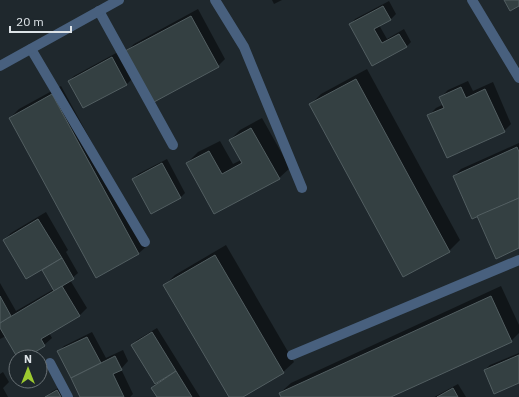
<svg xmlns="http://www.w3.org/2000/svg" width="519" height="397" font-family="'IBM Plex Sans',sans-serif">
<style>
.shadow{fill:#0007}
.building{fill:#344042;stroke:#525e61}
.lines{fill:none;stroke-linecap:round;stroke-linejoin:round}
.minor{stroke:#48607e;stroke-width:10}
</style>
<rect width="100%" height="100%" fill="#1f282d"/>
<g class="shadow">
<path d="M272,0H282L274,4Z"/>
<path d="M389,1L396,14L391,19L379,25L387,39L404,29L411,42L406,47L373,65L350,25L355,19Z"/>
<path d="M198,9L225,59L218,66L127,51L134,44Z"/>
<path d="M118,52L132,79L127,84L83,107L69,81L74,76Z"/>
<path d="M367,69L460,240L449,251L404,275L311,104L321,94Z"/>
<path d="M468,81L473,91L493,82L511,124L504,131L429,115L436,108L444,104L441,97L448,90Z"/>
<path d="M61,86L148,245L139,253L96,277L10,118L19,109Z"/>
<path d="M262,118L290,168L279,178L215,213L187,163L198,152L220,141L233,164L241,160L230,140L240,130Z"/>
<path d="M519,143V247L477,215L454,176L461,169Z"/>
<path d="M167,159L185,193L180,198L133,179L138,174Z"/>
<path d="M46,212L68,250L66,252L78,273L70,280L87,308L79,316L49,333L52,338L44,345L25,357H18L6,336L0,339V283L16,311L54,289L42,269L4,240L11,233Z"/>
<path d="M226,245L294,362L283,372L241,397H230L165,285L175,275Z"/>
<path d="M501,286L519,325V333L511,341L389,397H282L280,393L291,383Z"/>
<path d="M157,328L200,397H158L152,388L156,383L132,346L137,340Z"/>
<path d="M92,332L106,358L123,350L128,361L121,369L133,394L130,397H81L59,351L64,346Z"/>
<path d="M519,353V382L485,370L490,365Z"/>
<path d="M3,372L9,382L3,388L8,397H0V374Z"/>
<path d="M458,384L466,397H435L436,396Z"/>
<path d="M62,386L69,397H47L51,392Z"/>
</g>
<g class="building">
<path d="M504,0H519V6L510,11Z"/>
<path d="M383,6L391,20L374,29L382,43L399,34L407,47L372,66L349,24Z"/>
<path d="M191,16L219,67L154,102L125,51Z"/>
<path d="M112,57L127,85L83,108L68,81Z"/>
<path d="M356,79L450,252L403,277L309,104Z"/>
<path d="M461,87L466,98L485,89L505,132L447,158L427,115L444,108L439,97Z"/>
<path d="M52,94L139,254L96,278L9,118Z"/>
<path d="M251,128L280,179L214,214L186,163L209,151L222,174L242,163L229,140Z"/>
<path d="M517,147L519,152V198L472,219L453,176Z"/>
<path d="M162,163L181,198L151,214L132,179Z"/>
<path d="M519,198V248L496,259L477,216Z"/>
<path d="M38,219L62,258L26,279L3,240Z"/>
<path d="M215,255L284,373L243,397H229L163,285Z"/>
<path d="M62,258L74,279L54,291L42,270Z"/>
<path d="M62,286L80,316L41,339L45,346L27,357H17L0,328V323Z"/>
<path d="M0,296L11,316L0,323Z"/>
<path d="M491,296L512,342L391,397H281L279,393Z"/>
<path d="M152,332L176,371L155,384L131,345Z"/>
<path d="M87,337L101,363L71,378L57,351Z"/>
<path d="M519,355V383L494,394L484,370Z"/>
<path d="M115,356L122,370L113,374L124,397H80L71,378Z"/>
<path d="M176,371L192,397H157L151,388Z"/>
<path d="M453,388L458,397H437Z"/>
<path d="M57,390L61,397H45Z"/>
</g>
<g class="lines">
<g class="minor">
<path d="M215,0L244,47L302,188"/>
<path d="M472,0L519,78"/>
<path d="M99,11L173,145"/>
<path d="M31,49L145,242"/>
<path d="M0,66L119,0"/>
<path d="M292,355L519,260"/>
<path d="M50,363L68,397"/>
</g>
</g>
<g transform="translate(28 369)"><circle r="19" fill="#1f282d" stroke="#6b7377"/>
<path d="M0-3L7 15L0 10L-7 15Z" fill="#9dca30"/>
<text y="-6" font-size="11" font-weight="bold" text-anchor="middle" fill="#dde3e7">N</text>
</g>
<path d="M10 26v6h61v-6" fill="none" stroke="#dde3e7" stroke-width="2"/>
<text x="16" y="26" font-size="12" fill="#dde3e7" stroke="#1f282d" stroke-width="3" paint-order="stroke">20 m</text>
</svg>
